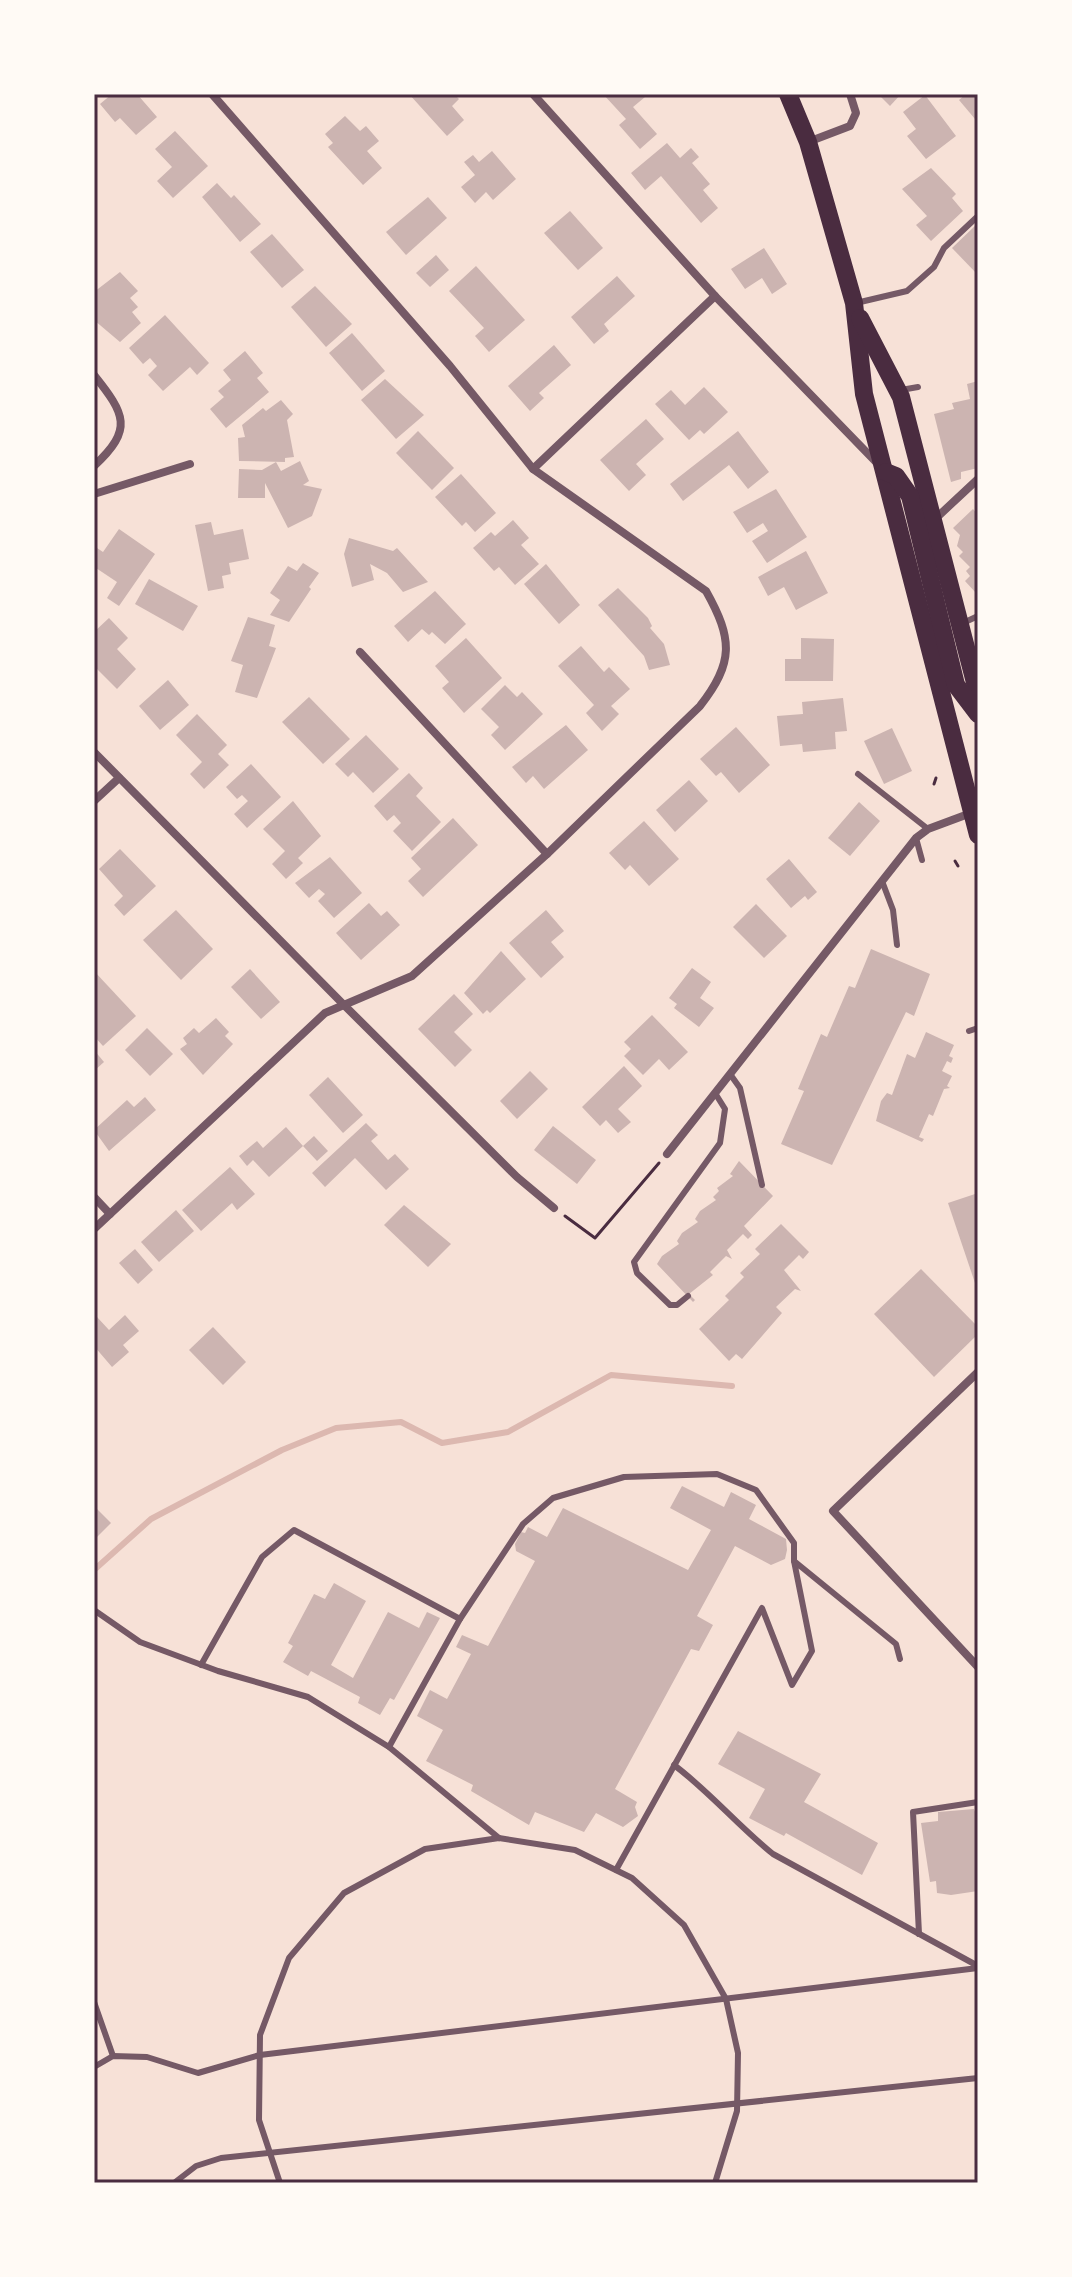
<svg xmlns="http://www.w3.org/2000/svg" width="1072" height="2277" font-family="Roboto,sans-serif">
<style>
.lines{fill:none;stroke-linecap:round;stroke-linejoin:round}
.stream{stroke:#dcb8b0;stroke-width:6}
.building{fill:#ccb4b1}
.path{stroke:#4a2c40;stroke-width:3}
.service{stroke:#755966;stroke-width:6}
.minor{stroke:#755966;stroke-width:8}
.primary{stroke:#4a2c40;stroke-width:18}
.neatline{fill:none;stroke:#4a2c40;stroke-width:3}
</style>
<rect width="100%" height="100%" fill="#f7e1d7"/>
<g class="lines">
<path class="stream" d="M94,1570L151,1519L282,1450L336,1428L401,1422L442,1443L508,1432L611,1375L732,1386"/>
</g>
<g class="building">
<path d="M112,94H137L157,117L136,135L120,118L115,122L100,104Z"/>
<path d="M409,94H454L459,99L452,106L464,120L447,136Z"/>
<path d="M603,94H642L645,97L633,107L657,134L640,149L619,125L626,119Z"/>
<path d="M878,94H901L890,106Z"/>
<path d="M966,94H978V116L975,119L959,100Z"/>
<path d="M925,95L956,136L926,159L907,136L916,129L903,112Z"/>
<path d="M345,116L360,131L366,126L379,141L367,151L382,168L363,185L328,147L333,143L325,134Z"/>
<path d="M175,131L208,166L173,198L157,181L172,167L155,149Z"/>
<path d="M667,143L680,158L691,148L699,157L692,163L710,184L703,190L718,208L701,223L661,176L645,190L631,173Z"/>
<path d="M492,151L516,179L493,200L486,192L475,203L461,187L475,175L464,162L473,155L479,162Z"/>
<path d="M931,168L956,194L952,198L963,211L931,241L916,225L927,216L902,189Z"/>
<path d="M217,183L231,198L234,195L261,224L240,242L202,197Z"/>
<path d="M428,197L447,218L406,255L386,232Z"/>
<path d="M570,211L603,248L578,270L544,233Z"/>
<path d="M978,223V275L952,248Z"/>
<path d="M272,234L304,270L282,288L250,252Z"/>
<path d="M764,248L787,284L772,294L762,278L745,289L731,269Z"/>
<path d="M436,255L449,270L430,287L416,273Z"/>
<path d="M476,266L525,320L489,352L475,336L484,328L449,291Z"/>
<path d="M120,272L138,291L130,298L138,307L132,312L141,323L120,342L94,320V292Z"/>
<path d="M617,276L635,296L604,324L609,331L594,344L571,317Z"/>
<path d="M315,286L352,324L326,347L291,307Z"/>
<path d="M165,315L209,363L197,375L190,367L163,391L148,375L157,366L150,358L143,364L129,348Z"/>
<path d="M352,333L385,371L362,391L329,353Z"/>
<path d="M554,345L571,365L539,393L544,398L530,411L508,386Z"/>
<path d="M245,351L263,373L257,378L269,392L226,428L210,409L224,397L218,391L231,380L223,370Z"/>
<path d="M385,379L424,415L396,439L361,400Z"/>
<path d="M978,381V453H975L978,468L961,472V479L951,482L934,414L954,409L952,403L970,399L967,384Z"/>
<path d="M704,387L728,412L704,434L700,430L689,440L655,404L671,390L685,405Z"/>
<path d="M281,400L293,414L287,420L294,457L285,458V462L239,461L238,438L245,437L242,425L263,408L266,411Z"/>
<path d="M646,419L664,439L636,464L646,475L629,491L600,460Z"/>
<path d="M418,431L454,468L432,490L396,453Z"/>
<path d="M738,431L769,472L748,489L729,465L683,501L670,484Z"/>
<path d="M300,461L309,481L303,485L322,489L312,516L288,528L265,483V498H238L239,469L262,470L276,462L281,471Z"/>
<path d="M461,474L496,513L475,532L466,522L462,526L435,497Z"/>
<path d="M776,489L807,537L767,563L752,541L768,531L763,523L747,533L733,512Z"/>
<path d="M973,509L978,515L976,593L965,581L970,576L966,571L970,567L959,556L963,552L957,546L960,535L953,528Z"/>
<path d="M513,520L529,538L521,545L539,564L515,585L499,567L494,571L473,548L491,532L495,536Z"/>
<path d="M211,522L214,535L243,529L249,559L229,563L231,574L222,576L224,588L208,591L195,525Z"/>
<path d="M119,529L155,554L119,606L107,598L117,582L96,568L94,571V546L103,552Z"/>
<path d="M349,538L393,551L397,548L428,582L403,592L387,573L370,564L374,580L352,587L344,554Z"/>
<path d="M806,551L828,593L796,610L784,587L768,596L758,577Z"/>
<path d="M303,563L319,573L309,587L311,589L289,622L270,615L280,600L270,593L288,566L297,571Z"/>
<path d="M546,564L580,605L559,624L524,584Z"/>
<path d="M149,579L198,606L183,631L135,604Z"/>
<path d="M618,588L648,618L652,626L650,628L664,644L670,665L649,670L644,656L598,605Z"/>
<path d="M435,591L466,624L445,644L432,632L429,635L422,629L408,642L394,626Z"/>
<path d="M248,617L275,625L269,646L276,648L257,698L235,692L243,665L231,661Z"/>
<path d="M109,618L128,638L117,649L136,669L117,689L97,669L94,672V632Z"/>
<path d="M466,638L502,678L464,713L442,688L449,682L435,666Z"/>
<path d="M801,638L834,639L833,681H785V659H801Z"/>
<path d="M581,646L604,672L609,667L630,689L611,706L619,714L602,731L586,713L594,705L558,666Z"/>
<path d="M168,680L189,705L160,730L139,706Z"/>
<path d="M505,685L517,697L522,692L543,714L505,750L491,735L499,727L481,709Z"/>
<path d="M309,697L350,739L323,764L282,722Z"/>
<path d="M843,698L847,731L835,732L836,749L803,752L802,744L780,746L777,716L803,714L802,702Z"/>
<path d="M197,714L227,745L218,754L229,765L204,789L190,774L202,762L176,735Z"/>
<path d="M566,725L588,750L544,789L533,776L526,783L512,767Z"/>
<path d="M736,727L770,765L739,793L721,772L716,776L700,759Z"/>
<path d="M892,728L912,771L884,784L864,741Z"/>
<path d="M366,735L399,769L373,793L353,772L348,777L335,764Z"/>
<path d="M251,764L281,797L247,828L234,814L248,801L242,795L237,799L226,787Z"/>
<path d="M409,773L423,788L416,796L441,822L412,851L393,831L401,823L394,815L387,821L374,806Z"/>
<path d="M689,780L708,801L675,832L656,810Z"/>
<path d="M293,801L321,836L298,858L303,863L286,879L272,864L285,851L263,829Z"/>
<path d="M859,802L880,821L850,856L828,838Z"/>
<path d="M453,818L478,845L423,897L408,881L421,869L411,858Z"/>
<path d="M644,821L679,859L649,886L630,865L625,870L609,853Z"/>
<path d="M120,849L156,886L124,916L114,905L123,896L99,869Z"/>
<path d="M330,857L362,893L334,918L318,901L325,894L319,889L309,898L295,883Z"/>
<path d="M789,859L817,892L808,900L805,896L791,908L766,879Z"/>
<path d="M369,903L381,916L387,911L400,925L361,960L336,933Z"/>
<path d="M756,904L787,936L764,958L733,927Z"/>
<path d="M176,910L213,949L181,980L143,940Z"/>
<path d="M546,910L564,931L551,942L564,957L541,978L509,943Z"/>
<path d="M871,949L930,974L914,1016L906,1012L832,1165L781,1144L804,1091L798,1089L821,1034L827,1037L849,986L855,988Z"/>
<path d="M501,951L526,979L490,1013L487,1010L483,1014L464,993Z"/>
<path d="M692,968L711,982L700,998L714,1008L699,1027L674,1008L677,1004L669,998Z"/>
<path d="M250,969L280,1002L261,1019L231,987Z"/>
<path d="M94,971L136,1016L103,1046L94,1036Z"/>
<path d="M454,994L473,1014L454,1032L472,1050L455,1067L418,1029Z"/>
<path d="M652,1015L688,1052L669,1070L659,1059L643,1075L624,1056L631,1049L624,1042Z"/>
<path d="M216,1018L229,1032L225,1036L233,1044L203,1075L180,1049L187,1044L183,1038L194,1028L199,1033Z"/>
<path d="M147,1028L173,1054L150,1076L125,1050Z"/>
<path d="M926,1032L954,1045L949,1056L953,1058L951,1063L947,1061L942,1071L952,1076L947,1086L950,1088L944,1089L933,1116L929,1114L919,1137L924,1139L922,1142L876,1121L881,1101L887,1093L892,1095L907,1054L915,1058Z"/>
<path d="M94,1050L104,1062L94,1071Z"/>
<path d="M624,1066L642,1086L618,1109L631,1122L618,1133L606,1120L600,1126L582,1107Z"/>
<path d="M530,1071L548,1089L517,1119L500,1101Z"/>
<path d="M328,1077L363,1115L343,1133L309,1095Z"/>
<path d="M145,1097L156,1110L109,1151L94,1130L127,1100L134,1107Z"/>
<path d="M366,1123L378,1135L371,1141L388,1160L395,1154L409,1169L386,1190L355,1158L325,1187L312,1173Z"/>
<path d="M553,1126L596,1160L577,1184L534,1150Z"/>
<path d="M286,1127L303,1146L314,1136L328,1151L317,1161L303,1146L269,1177L253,1160L247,1166L239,1156L257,1141L263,1148Z"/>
<path d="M739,1161L773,1196L744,1226L752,1235L748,1239L743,1234L727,1250L732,1259L726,1256L710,1272L713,1275L689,1294L695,1300L693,1302L657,1264L662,1256L679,1244L677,1241L682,1233L698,1222L695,1219L700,1211L716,1200L713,1197L719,1191L717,1188L733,1176L730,1174Z"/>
<path d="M230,1167L255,1194L237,1210L232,1203L201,1231L182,1210Z"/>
<path d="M978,1193V1282L975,1283L948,1203Z"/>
<path d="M404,1205L451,1244L428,1267L384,1225Z"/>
<path d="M176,1210L194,1231L159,1262L141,1242Z"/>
<path d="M781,1224L809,1252L803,1259L799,1255L784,1270L801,1291L795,1289L776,1307L782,1313L742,1359L736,1354L729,1361L699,1329L729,1300L725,1296L744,1277L740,1273L760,1254L755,1249Z"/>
<path d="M135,1249L153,1270L138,1284L119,1263Z"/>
<path d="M921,1269L978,1327V1334L934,1377L874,1314Z"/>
<path d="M125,1315L139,1331L123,1345L129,1352L112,1367L94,1346V1320L97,1317L109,1330Z"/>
<path d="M213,1327L246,1362L223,1385L189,1350Z"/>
<path d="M682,1486L724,1507L731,1492L756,1505L749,1519L786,1539L787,1550L785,1559L771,1565L735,1546L697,1616L713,1625L699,1651L691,1649L615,1789L637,1802L635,1807L638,1816L623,1827L596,1813L584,1832L535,1812L529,1825L471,1791L473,1785L426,1761L443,1730L417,1716L430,1690L447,1699L471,1654L456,1647L462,1635L488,1646L535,1561L516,1551L515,1544L521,1532L525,1533L528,1527L547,1537L563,1508L688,1570L711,1530L670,1508Z"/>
<path d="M94,1506L111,1523L94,1540Z"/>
<path d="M334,1583L366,1601L331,1665L353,1678L388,1612L419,1628L427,1612L440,1618L394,1700L390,1698L380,1715L358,1703L360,1697L311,1671L308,1676L283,1662L293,1646L288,1643L314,1594L325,1599Z"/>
<path d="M738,1731L821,1774L804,1802L878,1843L862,1875L786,1833L784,1836L749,1818L765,1789L718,1764Z"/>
<path d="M974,1809L978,1820V1891L951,1895L937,1893L936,1881L930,1882L921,1823L938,1821V1812Z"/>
</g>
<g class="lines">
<g class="path">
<path d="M934,784L936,778"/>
<path d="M955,861L958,866"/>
<path d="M565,1216L595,1238L659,1163"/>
</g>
<g class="service">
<path d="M856,303L907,291L934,267L944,248L978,216"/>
<path d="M901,390L918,387"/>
<path d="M963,623L978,616"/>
<path d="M858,774L928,829"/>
<path d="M916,838L922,860"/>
<path d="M882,881L893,910L897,945"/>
<path d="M969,1031L978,1028"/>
<path d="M730,1074L740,1088L762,1185"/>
<path d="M688,1296L677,1305H670L637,1273L634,1262L720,1143L725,1109L715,1093"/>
<path d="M94,1610L140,1642L218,1671L308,1697L389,1747L499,1838"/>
<path d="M201,1665L262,1557L294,1530L460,1619"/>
<path d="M389,1747L460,1619L523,1524L553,1498L624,1477L717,1474L756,1490L794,1543V1561"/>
<path d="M674,1765C710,1792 738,1826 773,1854L978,1966"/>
<path d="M616,1870L762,1608L792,1685L812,1651L794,1561L896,1644L900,1659"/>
<path d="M919,1934L913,1812L978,1802"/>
<path d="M94,2002L113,2056"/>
<path d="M94,2067L113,2056L147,2057L198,2073L260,2055L978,1968"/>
<path d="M174,2183L196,2166L221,2158L978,2078"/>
<path d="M280,2183L259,2120L260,2035L289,1958L344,1893L425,1849L499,1838L575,1850L632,1878L684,1925L726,1999L738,2053L737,2111L715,2183"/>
</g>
<g class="minor">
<path d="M533,94L715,296L876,462"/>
<path d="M808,142L850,126L856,113L850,94"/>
<path d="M94,375C125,414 134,429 94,466"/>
<path d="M533,469L715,296"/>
<path d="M94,494L190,464"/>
<path d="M934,520L978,479"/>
<path d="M360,652L547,854"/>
<path d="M94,752L343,1004L517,1177L554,1208"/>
<path d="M94,801L119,778"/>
<path d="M667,1154L916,838L928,829L971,813"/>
<path d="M94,1197L110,1214"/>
<path d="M94,1229L325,1013L412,976L547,854L700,706C734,663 733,639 706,591L533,469L450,366L212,94"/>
<path d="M978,1372L833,1511L978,1667"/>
</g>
<g class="primary">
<path d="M788,94L808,142L854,303L864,394L978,835"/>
<path d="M860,318L901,397L978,694"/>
<path d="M886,472L896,476L910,496L956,685L978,714"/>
</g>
</g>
<rect width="1072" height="2277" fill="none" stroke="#fffaf5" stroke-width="192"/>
<rect x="96" y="96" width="880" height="2085" class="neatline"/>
</svg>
